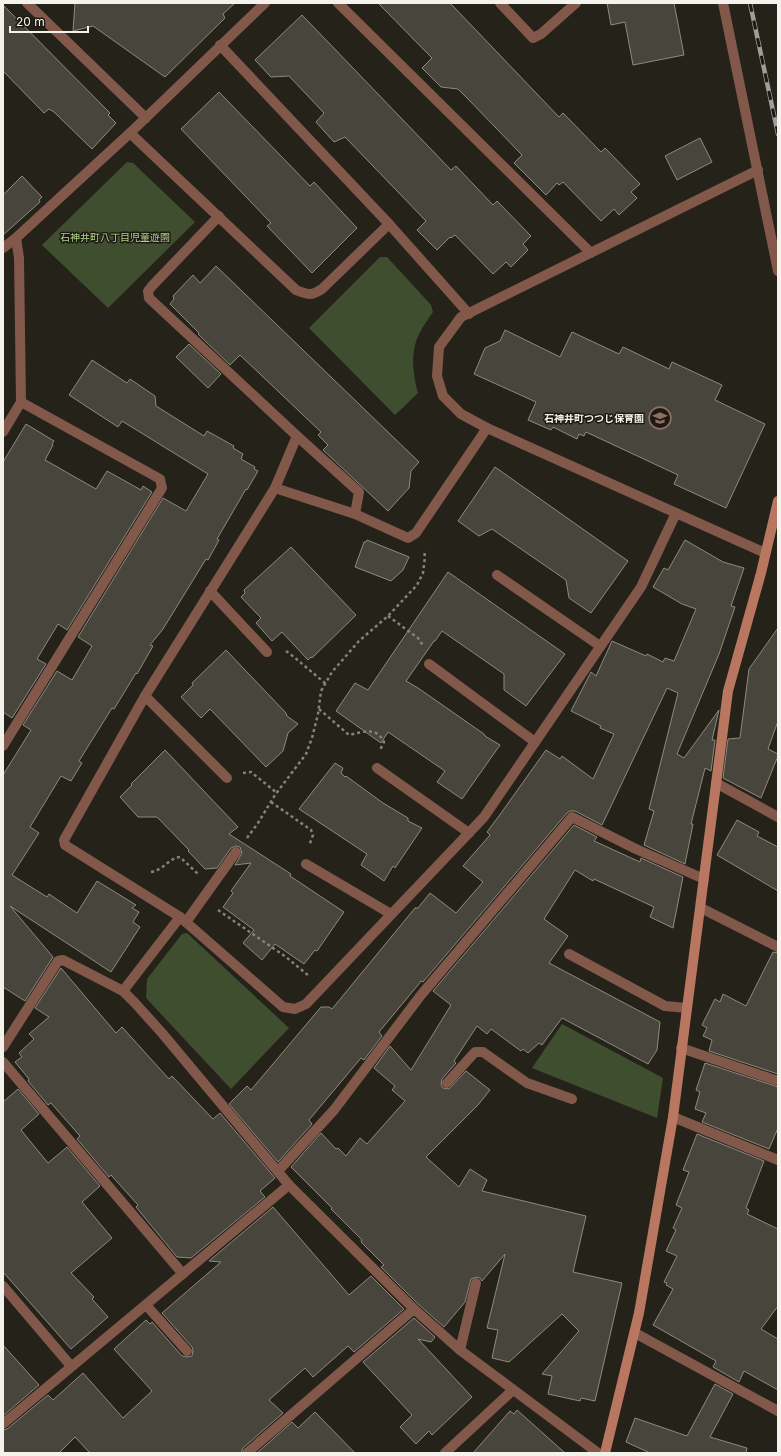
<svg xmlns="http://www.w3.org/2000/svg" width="781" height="1456" font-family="Inter,'Noto Sans JP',sans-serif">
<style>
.green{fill:#404e30}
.building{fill:#48453c;stroke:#8d8a7f}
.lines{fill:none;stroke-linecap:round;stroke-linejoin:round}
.path{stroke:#84827b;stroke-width:2.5;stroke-dasharray:3 3;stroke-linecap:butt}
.lane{stroke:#82584a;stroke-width:10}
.street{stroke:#82584a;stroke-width:10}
.secondary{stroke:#b97660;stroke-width:10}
.rail-casing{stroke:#9f9e97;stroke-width:4.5}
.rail{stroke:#1b1911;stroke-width:3;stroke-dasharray:9;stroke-linecap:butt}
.labels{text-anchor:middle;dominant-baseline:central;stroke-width:3;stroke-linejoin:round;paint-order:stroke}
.park-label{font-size:10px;fill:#b1d38a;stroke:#1b1911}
.poi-label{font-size:10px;font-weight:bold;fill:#f3f2ec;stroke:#1b1911;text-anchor:end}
</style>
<rect width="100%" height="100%" fill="#25221a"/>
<g class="green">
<path d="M127,162L133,163L195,222L108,308L42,245Z"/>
<path d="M380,257H387L431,305L433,312C426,322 418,333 415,345C411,360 414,379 418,393L395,415L309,328Z"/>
<path d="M187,933L289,1028L231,1089L146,998L147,979L182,934Z"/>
<path d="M562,1024L663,1078L657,1118L532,1068Z"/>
</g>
<g class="building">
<path d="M75,3H235L223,14L225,18L165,77L93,26L73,31Z"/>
<path d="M378,3H450L559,117L563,113L601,152L605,148L640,184L631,192L637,198L619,215L614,209L601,221L563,182L559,185L557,183L546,195L514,163L522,155L469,100L458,89L441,87L422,68L432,58Z"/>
<path d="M607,3H674L684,55L633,65L625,22L611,25Z"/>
<path d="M3,5L110,113L108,115L116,123L92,149L54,112L49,109L44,113L3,71Z"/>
<path d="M302,15L451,170L456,166L493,205L497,201L531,236L523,244L528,250L511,267L506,262L493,274L455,235L451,238L450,237L437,250L417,230L426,221L345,137L334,142L316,122L324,113L289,76L271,77L255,60Z"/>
<path d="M219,92L310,186L314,182L357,228L312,273L267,226L271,223L181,129Z"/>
<path d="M700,138L712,162L677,180L665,156Z"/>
<path d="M22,176L42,197L39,200L40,202L3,235V195Z"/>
<path d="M216,266L419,462L411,471L409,488L388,511L323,450L328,445L318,435L321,432L240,355L230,365L198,334L199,333L170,304L174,299L173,296L193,275L200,283Z"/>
<path d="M505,330L560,357L572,332L619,354L623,347L669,369L672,362L722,385L715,400L765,424L726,508L674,484L678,475L586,432L584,436L579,434L577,439L553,427L551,430L528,420L536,402L474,374L485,348L500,341Z"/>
<path d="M189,344L221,374L208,388L176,357Z"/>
<path d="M92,360L127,383L130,379L155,396L156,406L204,436L207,431L234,446L233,448L243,454L241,459L255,467L254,469L258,471L247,490L246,489L217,539L219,540L208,560L206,559L163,629L150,645L153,646L137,674L136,673L114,709L112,708L79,761L82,763L71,781L61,776L30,827L39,833L12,875L47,897L49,894L77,913L97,881L136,905L132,908L139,912L133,922L140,927L111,972L10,906L53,957L25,1001L3,987V775L31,730L23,725L57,671L72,680L92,646L78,637L163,498L186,511L208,474L122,421L118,427L69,395Z"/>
<path d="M26,424L54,441L52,444L53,445L45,460L96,489L107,471L141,490L143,486L152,492L67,630L58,624L37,659L46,664L12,718L3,712V462Z"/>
<path d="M495,467L628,561L591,613L569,598L566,580L492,529L479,536L458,521Z"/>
<path d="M367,540L409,557L403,570L391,581L355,567L364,542H366Z"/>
<path d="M685,540L723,562L744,568L731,606L735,607L719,654L677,754L684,758L719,710L712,740H715L711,771L705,768L691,824H693L685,864L644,845L654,811L649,809L678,693L667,688L602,825L575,811H570L567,813L423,982L421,981L418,985L379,1032L382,1036L364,1060L361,1058L309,1120L312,1124L278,1162L229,1104L247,1086L251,1090L321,1007H329L332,1009L415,908H418L430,893L456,913L483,882L463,866L490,835L487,832L499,816L546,750L560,759L562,756L593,779L614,734L600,728L601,726L571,711L591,672L596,676L612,641L646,656L647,654L663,662L665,658L674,661L696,609L682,604L653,587L664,568L668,570Z"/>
<path d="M291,547L356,615L312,658L311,657L308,660L282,632L272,641L256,623L261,618L241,597L245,593L244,590Z"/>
<path d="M448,572L565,654L526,706L504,690V674L442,631L435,641H434L406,681L418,688L484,734L485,736L500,745L462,799L437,782L445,771L388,732L381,743L336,711L355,683L368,690Z"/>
<path d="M778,628V721L768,749L778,754V756L761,798L723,778L728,739L740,738L749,669Z"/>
<path d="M226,650L286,713L287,716L298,724L288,733L283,751L266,767L210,709L201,718L181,697L193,685L192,683Z"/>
<path d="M165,750L238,827L229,834L291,874L290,876L344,912L317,951L315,950L304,964L275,944L262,960L243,943L254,930L223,907L233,893L231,891L251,863L235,865L242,853L240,847L236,846L231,848L217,868L205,869L188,851L189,850L157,817H138L120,797L132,785L131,784Z"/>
<path d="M335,763L343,768L341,773L345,777L346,776L383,803L408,818V821L422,828L395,868L393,866L384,881L361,865L367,854L299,809Z"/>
<path d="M737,820L759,832L757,836L778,847V891L717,855Z"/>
<path d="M574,825L597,837L594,841L640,862L641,858L683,877L673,928L650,917L654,907L594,879L593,881L575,870L544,919L568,936L549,963L660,1022L657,1050L648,1064L562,1018L542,1045L539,1043L528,1053L523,1049L521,1051L491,1029L487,1034L477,1026L454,1061L456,1063L442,1079L441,1085L443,1088L449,1089L466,1071L490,1090L478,1105L426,1157L459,1187L470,1169L487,1180L482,1191L586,1216L573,1272L622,1283L595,1401L581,1398L580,1401L548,1394L552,1376L542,1374L579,1331L562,1314L509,1362L492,1358L498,1330L487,1328L505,1254L482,1281L480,1278L477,1277L471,1279L465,1302L444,1327L418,1304L381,1267L384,1265L361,1242L362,1240L331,1209L332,1208L291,1167L321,1133L336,1149L338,1148L346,1156L360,1138L367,1144L405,1101L392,1090L395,1086L374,1068L390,1046L411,1070L451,1005L433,991Z"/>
<path d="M773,952L778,953V1074L709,1051L712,1040L703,1036L707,1028L702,1025L715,999L720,1002L723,994L746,1006Z"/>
<path d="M61,968L116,1033L122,1027L169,1079L172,1076L213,1119L220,1113L275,1178L260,1191L265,1197L191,1258L177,1257L136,1207L138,1205L111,1175L109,1177L77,1139L80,1136L51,1103L48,1105L28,1081L29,1079L15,1062L22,1057L19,1053L34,1039L29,1034L49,1017L35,1008Z"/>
<path d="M705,1063L778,1087V1128L769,1149L702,1122L706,1113L695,1109L700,1092L696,1090Z"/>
<path d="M18,1089L39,1114L21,1130L48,1163L67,1147L100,1186L82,1202L112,1238L71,1273L94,1297L92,1299L108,1317L71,1349L3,1272V1102Z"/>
<path d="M697,1134L764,1161L746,1208L749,1210L747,1214L778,1229V1306L761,1329L778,1339V1390L744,1371L739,1382L713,1367L716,1361L653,1325L673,1289L666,1285L667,1283L664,1282L677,1256L666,1251L676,1230L673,1228L682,1208L676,1205L689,1172L683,1170Z"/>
<path d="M273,1207L349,1295L371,1276L404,1309L354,1352L348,1346L313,1377L305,1368L269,1400L283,1413L243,1448L241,1453H90L75,1437L59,1453H3V1430L7,1429L48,1395L53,1400L83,1373L123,1418L152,1391L114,1349L146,1320L150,1324L152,1322L182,1356L188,1357L192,1356L193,1350L192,1347L162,1313L221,1262L209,1261Z"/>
<path d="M414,1318L435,1337L431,1342L418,1339L472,1397L432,1435L429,1431L416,1444L400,1427L412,1415L363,1362Z"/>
<path d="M3,1345L39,1385L3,1416Z"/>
<path d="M715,1384L733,1394L710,1437L747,1448L746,1453H650L626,1442L635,1418L687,1436Z"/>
<path d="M517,1410L565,1453H473L510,1411L514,1414Z"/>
<path d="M315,1412L355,1453H257L292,1422L298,1428Z"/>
</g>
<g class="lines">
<g class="path">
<path d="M388,616L418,638L424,647"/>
<path d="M286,651L294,657L326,684"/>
<path d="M319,709L349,735C363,732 376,726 384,742L380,750"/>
<path d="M243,773L251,772L277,793"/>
<path d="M271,802L311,830L313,835L309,846"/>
<path d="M247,838L258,823L275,795L306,754L312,738L318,714L321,691L332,672L359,641L388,616L417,585L423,573L425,557L424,550"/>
<path d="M151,872C165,869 169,858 180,857L198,874"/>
<path d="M218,910L286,957L309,976"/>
</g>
<g class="lane">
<path d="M338,3L591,253"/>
<path d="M500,3L533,38L541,34L576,3"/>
<path d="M220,45L389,224L469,314"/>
<path d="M130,133L296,290C309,295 311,296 322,289L389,224"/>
<path d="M219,216L152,286L148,291L149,298L297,436L275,488"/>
<path d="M297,436L359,492L355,514"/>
<path d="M497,575L600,646"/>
<path d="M210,591L267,652"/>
<path d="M429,664L535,742"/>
<path d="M145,696L227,778"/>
<path d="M377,768L469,833"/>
<path d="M306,864L391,914"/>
<path d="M186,922L236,852"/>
<path d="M569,954L665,1006L687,1008"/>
<path d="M681,1048L778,1081"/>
<path d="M447,1083L475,1052H483L527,1083L572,1099"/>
<path d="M278,1171L334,1110L421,995L572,817L636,849L704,879"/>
<path d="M146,1305L187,1351"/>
<path d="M460,1350L476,1283"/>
<path d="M247,1453L414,1309"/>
</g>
<g class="street">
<path d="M27,3L146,118"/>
<path d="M723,3L778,271"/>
<path d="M758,170L461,317L439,347L437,376L443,396L461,414L487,428L765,553"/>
<path d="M3,248L16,238L130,133L265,3"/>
<path d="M487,428L416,533L408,538L355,514L275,488L145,696L64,840L65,845L180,917L283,1007L295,1009L306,1004L484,817L641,587L676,513"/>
<path d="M3,432L21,402L19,258L16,238"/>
<path d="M3,746L162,488L160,479L21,402"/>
<path d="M716,783L778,817"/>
<path d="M701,908L778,947"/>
<path d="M123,991L180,917"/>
<path d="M3,1047L58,961L63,960L123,991L135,1003L162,1033L289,1185L414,1309L460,1350L598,1453"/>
<path d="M3,1062L183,1274"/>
<path d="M673,1117L778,1160"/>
<path d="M3,1286L71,1366"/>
<path d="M635,1333L778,1411"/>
<path d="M3,1424L289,1185"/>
<path d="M445,1453L513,1390"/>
</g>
<path class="secondary" d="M605,1453L639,1313L673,1117L728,691L761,573L778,501"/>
<g class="rail-casing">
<path id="rail" d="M750,3L778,134"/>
</g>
<use href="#rail" class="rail"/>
</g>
<defs>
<g id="school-ring" transform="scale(1.15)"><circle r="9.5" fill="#1b1911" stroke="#8d6e63" stroke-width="1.5"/><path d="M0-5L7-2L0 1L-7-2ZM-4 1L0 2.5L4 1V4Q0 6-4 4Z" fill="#8d6e63"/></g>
</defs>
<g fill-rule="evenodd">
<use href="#school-ring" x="660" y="418"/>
</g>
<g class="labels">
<g class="park-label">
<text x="115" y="237">石神井町八丁目児童遊園</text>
</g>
<g class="poi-label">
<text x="644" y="418">石神井町つつじ保育園</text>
</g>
</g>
<rect width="781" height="1456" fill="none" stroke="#f3f2ec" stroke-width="8"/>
<path d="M10 26v6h78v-6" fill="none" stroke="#f3f2ec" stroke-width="2"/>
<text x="16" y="26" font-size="12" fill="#f3f2ec" stroke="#1b1911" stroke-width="3" paint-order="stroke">20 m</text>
</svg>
